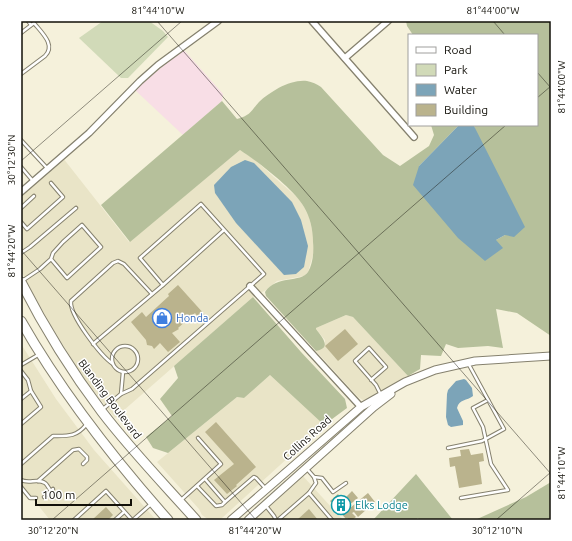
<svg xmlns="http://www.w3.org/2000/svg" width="572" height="541" font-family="Ubuntu,sans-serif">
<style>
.built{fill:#e9e4c7}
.industrial{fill:#f8dee6}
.green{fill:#d1dab8}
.forest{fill:#b6c09b}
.water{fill:#7ca4b8}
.building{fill:#bab38d}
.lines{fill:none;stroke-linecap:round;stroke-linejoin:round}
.service-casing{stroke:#85816e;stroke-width:4.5}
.minor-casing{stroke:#85816e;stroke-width:8}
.tertiary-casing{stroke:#85816e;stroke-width:9}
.primary-casing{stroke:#85816e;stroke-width:11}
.service{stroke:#fff;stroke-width:2.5}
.minor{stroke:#fff;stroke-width:5.5}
.tertiary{stroke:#fff;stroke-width:7}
.primary{stroke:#fff;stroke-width:9}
.ticks{fill:none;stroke:#121009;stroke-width:1;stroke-opacity:0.45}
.labels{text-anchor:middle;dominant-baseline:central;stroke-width:3;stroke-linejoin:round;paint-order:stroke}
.shop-label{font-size:11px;fill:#366cbe;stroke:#fff;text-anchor:start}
.street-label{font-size:11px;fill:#121009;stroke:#fff}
.culture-label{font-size:11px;fill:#0d838f;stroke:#fff;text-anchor:start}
.neatline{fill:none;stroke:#121009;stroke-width:1.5}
.ticks-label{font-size:10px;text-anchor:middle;fill:#121009}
</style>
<rect width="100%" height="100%" fill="#f5f1db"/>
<g class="built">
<path d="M240,150L254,159L274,177L298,198L304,207L309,217L313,233L314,251L308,272L304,276L277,281L266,290L253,297L115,418L82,376L49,322L21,271V195L63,158L129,242Z"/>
<path d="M346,315L353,317L408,376L369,399L363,400L358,397L316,351L319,350L325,343V340L316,329V328Z"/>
<path d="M21,344L56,399L94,450L156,520H50L21,484Z"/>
<path d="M270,375L324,425L222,518L217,520H209L202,515L199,509L157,462L237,397L244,398Z"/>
<path d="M302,475L343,520H252Z"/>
</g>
<path class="industrial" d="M183,49L223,94L222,101L183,135L135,90Z"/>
<path class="green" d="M103,21H149L163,31L168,37L128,78H121L79,38Z"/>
<g class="forest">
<path d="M406,21H551V336L517,313L496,309L503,348L488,346L458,348L446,344L441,356L421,355L420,369L408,376L353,317L346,315L316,328V329C321,336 333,348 316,351L266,296L265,292C276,275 301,283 308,272C313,264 314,251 313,242C313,230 310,217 304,207C294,189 258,162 240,150L130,242L101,205L222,101L237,119C251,115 250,112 259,102C270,92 290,79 307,81C312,82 317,84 321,87L383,155L400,166L429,146L434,135L431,125H459L419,166L496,240L505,235L474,126L473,125H537V35H413L407,26Z"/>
<path d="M253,297L301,352L345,399L347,408L324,425L270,375L244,398L237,397L168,453L153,448L146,437L172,416L160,399L178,378L174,366Z"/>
<path d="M416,474L453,520H419L418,518L416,520H373Z"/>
<path d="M551,482V520H475L526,497Z"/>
</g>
<g class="water">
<path d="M459,125L474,126L525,227L514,237L505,235L496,240L503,248L485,261L458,238L413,185L419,166Z"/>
<path d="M245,160L254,163L292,202L301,220L308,246L304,267L296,274L284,275L236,223L215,193L214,185L231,167Z"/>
<path d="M464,379L466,380L472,388L473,396C467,401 459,399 457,408L463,421V425L451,427L448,425L446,417L447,394L448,390L456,381Z"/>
</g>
<g class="building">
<path d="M178,285L205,315L200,320L195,313L178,328L179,329L172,333L180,342L168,352L160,343L154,349L152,346L147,345L146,340L131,322L142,312L146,317L169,296L168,294Z"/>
<path d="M345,329L358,344L338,361L325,346Z"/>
<path d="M216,422L256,467L236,485L237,486L227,494L214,480L234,464L205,432Z"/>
<path d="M469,449L471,455L483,453L484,461L479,462L482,484L459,488L455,466L450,467L449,458L461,456L460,450Z"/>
<path d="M352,491L358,498L348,506L350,508L368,493L375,502L358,517L354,512L352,513L356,517L352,520H349L347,518L346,519L330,501L338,494L344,502L346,500L345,498Z"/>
<path d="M106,507L113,515L108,520H92Z"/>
<path d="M309,509L318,520H297Z"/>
</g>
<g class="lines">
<g class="service-casing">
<g id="service">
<path d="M28,21L31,25"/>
<path d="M21,33L34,23C42,33 56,45 45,56L21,74"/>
<path d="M21,140L47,168"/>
<path d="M21,167L33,181"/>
<path d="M21,208L34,196"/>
<path d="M21,222L27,229L63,197L51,183"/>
<path d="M21,253L30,247L76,208"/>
<path d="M22,281L40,269L51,259L53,253L63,242L82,225L101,247L67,278L51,259"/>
<path d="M93,344L163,285"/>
<circle cx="125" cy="359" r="13"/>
<path d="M113,364C101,356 69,315 71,301L113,263L118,261L124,264L152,294"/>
<path d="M21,365L38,355"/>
<path d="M21,371L28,380L31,391L41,407L21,424"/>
<path d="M371,380L386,367L369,348L355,361L376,385L381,395"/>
<path d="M121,394L123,372"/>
<path d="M21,399L31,391"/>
<path d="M103,409L121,394L132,389L264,274L201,204L140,258L163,285L224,230"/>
<path d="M448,448L482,441L504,429L468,363"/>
<path d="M21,464L53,436C68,436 76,437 86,425"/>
<path d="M307,469L314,477L322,478L333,492L346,483"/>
<path d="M21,480C29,484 38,478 45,483C47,484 49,489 51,491"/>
<path d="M38,481L73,450L79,449L87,457V460L83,464"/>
<path d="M197,486L216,506L222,505L225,502L205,479"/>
<path d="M21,487L30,498H36"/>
<path d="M309,493L332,520"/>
<path d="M44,497L53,489"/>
<path d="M461,498L508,490L491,464L483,427L473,408L488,400"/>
<path d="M181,500L221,464L198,438"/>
<path d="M225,502L254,477L256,478L266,489"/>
<path d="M266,506L274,516L276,520"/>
<path d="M74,520L106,491L132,520"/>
<path d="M115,520L124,512"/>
<path d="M133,520L151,504"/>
<path d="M278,520L309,493L316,483L314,477"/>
</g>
</g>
<g class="minor-casing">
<g id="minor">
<path d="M312,21L414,137"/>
<path d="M345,58L388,21"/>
<path d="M21,192L89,133L140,81L158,65L218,21"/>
<path d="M250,286L361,407"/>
</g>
</g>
<g class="tertiary-casing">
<g id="tertiary">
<path d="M231,520L361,407L405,382L435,370L475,361L551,356"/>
<path d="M248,520L374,407L391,394"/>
</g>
</g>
<g class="primary-casing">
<g id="primary">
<path d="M21,282C44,327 71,371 102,412C131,450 164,484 196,520"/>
<path d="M21,321C62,393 113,458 168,520"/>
</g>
</g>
<use href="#service" class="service"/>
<use href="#minor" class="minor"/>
<use href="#tertiary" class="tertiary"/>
<use href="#primary" class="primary"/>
</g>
<path class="ticks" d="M157,21L551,474M493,21L505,35M537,72L551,88M537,98L551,86M21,161L182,21M21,250L256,520M52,520L506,125M496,520L551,472"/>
<defs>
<g id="shop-ring" transform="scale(1)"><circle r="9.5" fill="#fff" stroke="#3f7fe0" stroke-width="1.5"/><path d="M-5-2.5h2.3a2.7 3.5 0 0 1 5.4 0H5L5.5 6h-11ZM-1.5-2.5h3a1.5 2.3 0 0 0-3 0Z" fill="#3f7fe0"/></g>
<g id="building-ring" transform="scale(1)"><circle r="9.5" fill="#fff" stroke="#0f9aa8" stroke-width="1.5"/><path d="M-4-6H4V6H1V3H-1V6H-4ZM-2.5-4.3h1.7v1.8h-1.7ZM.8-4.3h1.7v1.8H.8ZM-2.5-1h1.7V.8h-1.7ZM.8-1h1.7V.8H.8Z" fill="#0f9aa8"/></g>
</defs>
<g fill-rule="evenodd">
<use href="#shop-ring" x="162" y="318"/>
<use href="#building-ring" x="341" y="505"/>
</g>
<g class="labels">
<g class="shop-label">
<text x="176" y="318">Honda</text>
</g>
<g class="street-label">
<text transform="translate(110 399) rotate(53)">Blanding Boulevard</text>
<text transform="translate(307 438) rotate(-42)">Collins Road</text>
</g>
<g class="culture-label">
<text x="355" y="505">Elks Lodge</text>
</g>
</g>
<rect width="572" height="541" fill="none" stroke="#ffffff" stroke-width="44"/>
<rect x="408" y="34" width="130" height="92" fill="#ffffff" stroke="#a09f9d"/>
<rect x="416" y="47" width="20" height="6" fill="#ffffff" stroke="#a09f9d"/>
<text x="444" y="54" font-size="12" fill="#121009">Road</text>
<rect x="416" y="64" width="20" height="12" fill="#d1dab8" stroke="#a09f9d"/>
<text x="444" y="74" font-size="12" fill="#121009">Park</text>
<rect x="416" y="84" width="20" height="12" fill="#7ca4b8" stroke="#a09f9d"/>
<text x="444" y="94" font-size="12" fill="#121009">Water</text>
<rect x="416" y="104" width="20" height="12" fill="#bab38d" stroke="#a09f9d"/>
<text x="444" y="114" font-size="12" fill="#121009">Building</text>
<path d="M36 499v6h95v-6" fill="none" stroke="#121009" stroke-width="2"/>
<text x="42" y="499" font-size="12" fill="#121009" stroke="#ffffff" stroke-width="3" paint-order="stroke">100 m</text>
<rect x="22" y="22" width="528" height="497" class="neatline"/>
<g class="ticks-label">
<text x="158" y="14">81°44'10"W</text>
<text x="493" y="14">81°44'00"W</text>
<text transform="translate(561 87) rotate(-90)" y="4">81°44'00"W</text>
<text transform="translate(11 160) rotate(-90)" y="4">30°12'30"N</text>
<text transform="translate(11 251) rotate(-90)" y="4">81°44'20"W</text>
<text transform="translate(561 473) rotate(-90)" y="4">81°44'10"W</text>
<text x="53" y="534">30°12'20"N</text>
<text x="255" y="534">81°44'20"W</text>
<text x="497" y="534">30°12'10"N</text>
</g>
</svg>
